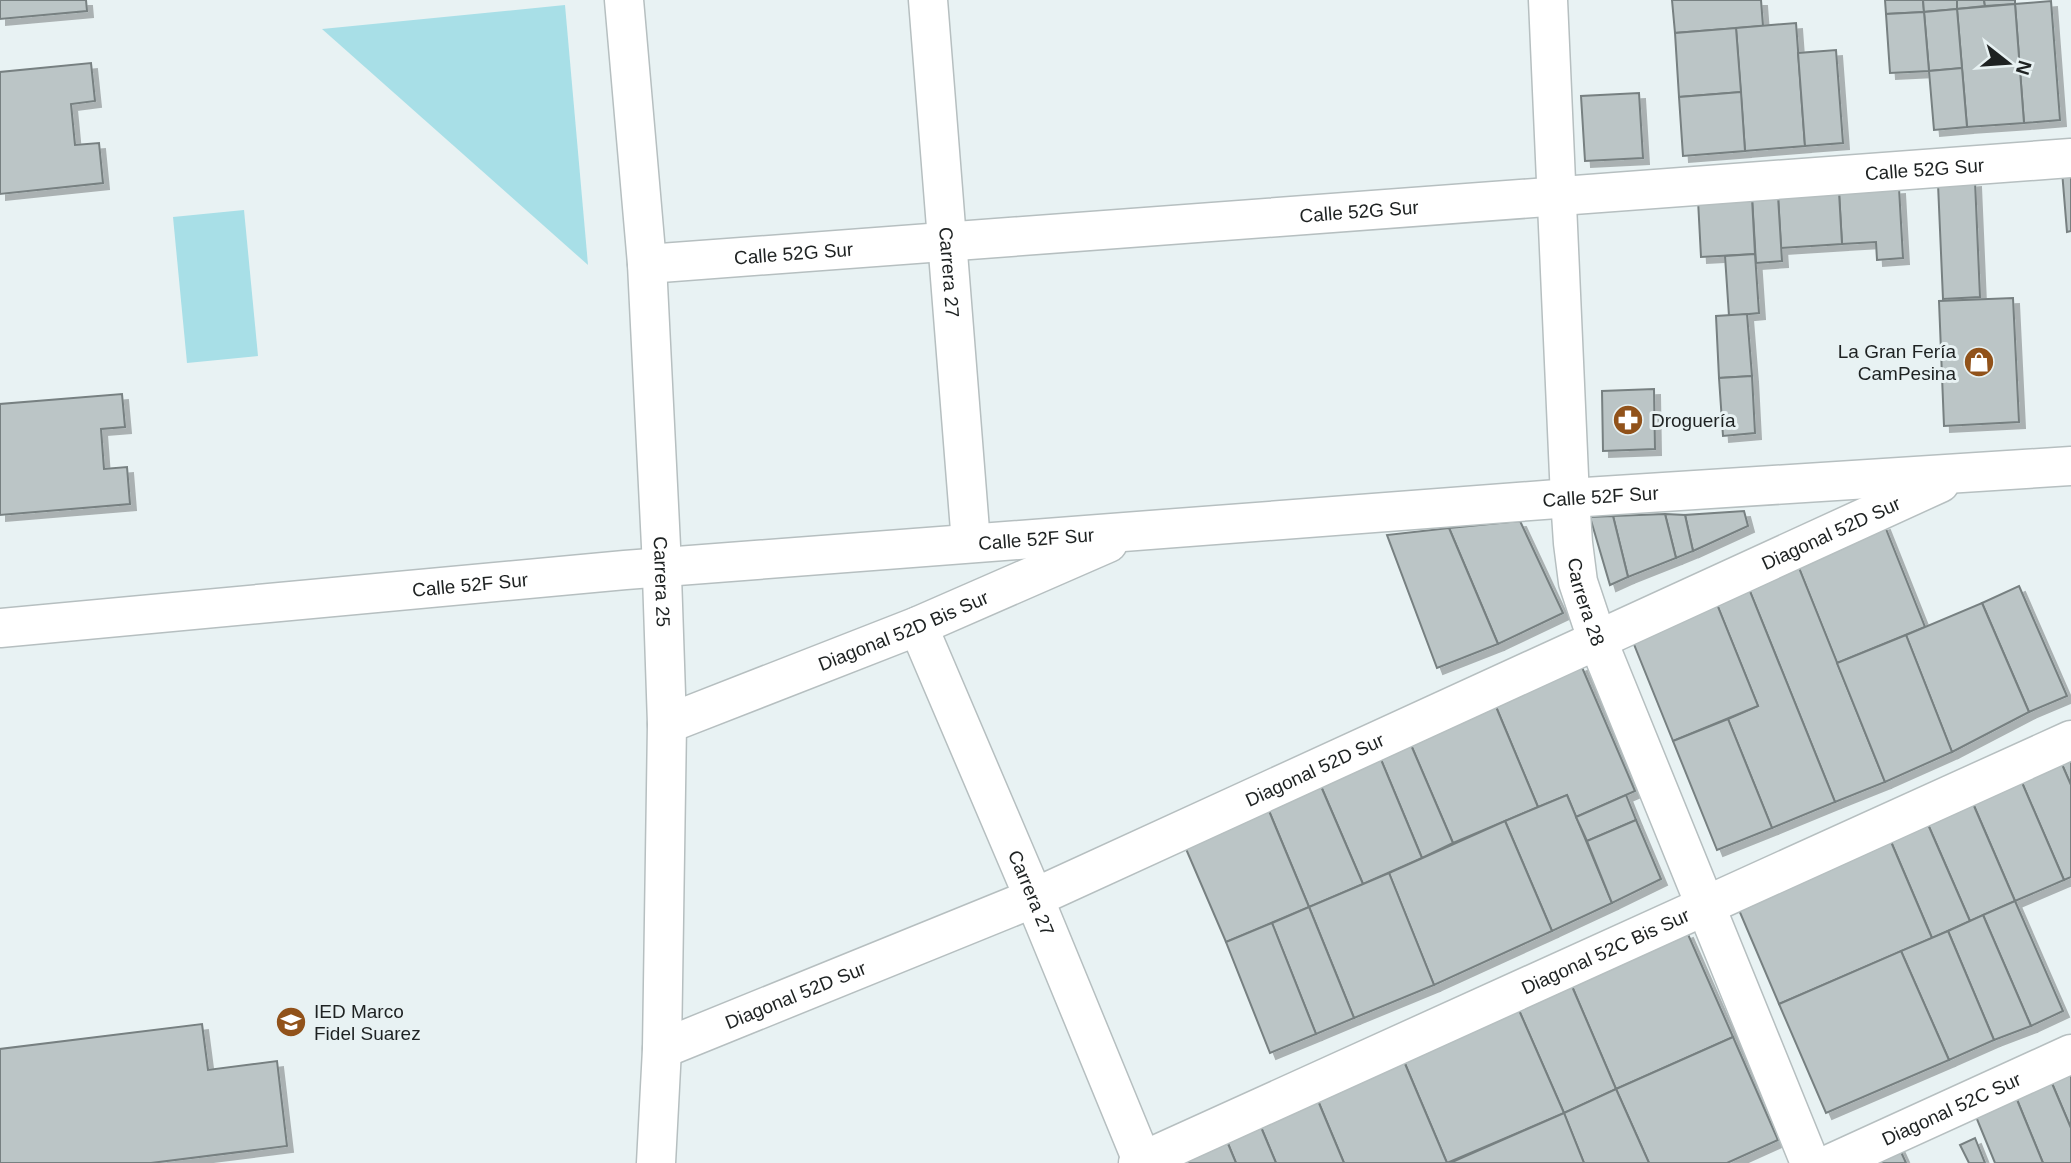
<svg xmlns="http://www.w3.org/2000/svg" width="2071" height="1163" font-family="Arial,sans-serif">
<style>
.green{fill:#a8dfe7}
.building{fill:#bbc5c6;stroke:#778081;stroke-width:2;filter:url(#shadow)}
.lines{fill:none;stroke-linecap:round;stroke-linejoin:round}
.minor-casing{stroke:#b6bfc0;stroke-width:41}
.minor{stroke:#fff;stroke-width:38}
.labels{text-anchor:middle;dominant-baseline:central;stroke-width:6;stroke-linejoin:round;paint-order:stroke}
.street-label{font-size:19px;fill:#1e2222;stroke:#e8f2f3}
.poi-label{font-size:19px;fill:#1e2222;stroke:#e8f2f3;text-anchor:start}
</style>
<defs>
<filter id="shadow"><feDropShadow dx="6" dy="6" stdDeviation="0" flood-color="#0004"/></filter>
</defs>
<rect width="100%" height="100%" fill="#e8f2f3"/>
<g class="green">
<path d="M565,5L588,265L322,29Z"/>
<path d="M244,210L258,356L187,363L173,217Z"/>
</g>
<g class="building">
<path d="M0,0H86L87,11L0,19Z"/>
<path d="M1672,0H1761L1763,26L1675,33Z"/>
<path d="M1885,0H1923L1924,12L1886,14Z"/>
<path d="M1923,0H1957V9L1924,12Z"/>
<path d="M1957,0H1984L1985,6L1957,9Z"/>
<path d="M1984,0H2015V4L1985,6Z"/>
<path d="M2051,1L2060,120L2024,123L2015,4Z"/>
<path d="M2015,4L2024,123L1967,127L1957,9Z"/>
<path d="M1957,9L1962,68L1929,71L1924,12Z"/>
<path d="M1924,12L1929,71L1890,73L1886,14Z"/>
<path d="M1796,23L1805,146L1745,151L1736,28Z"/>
<path d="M1736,28L1741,92L1679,97L1675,33Z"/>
<path d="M1836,50L1843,143L1805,146L1798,53Z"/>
<path d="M91,63L95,101L71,104L75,145L99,143L103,183L0,194V72Z"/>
<path d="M1962,68L1967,127L1934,130L1929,71Z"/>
<path d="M1741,92L1745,151L1683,156L1679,97Z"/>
<path d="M1639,93L1643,158L1585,161L1581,96Z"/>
<path d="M2062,171H2071V231L2067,232Z"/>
<path d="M1975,181L1980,297L1943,299L1938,184Z"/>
<path d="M1899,188L1903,258L1877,260L1876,242L1842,244L1839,192Z"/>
<path d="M1839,192L1842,244L1781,248L1778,196Z"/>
<path d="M1778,196L1782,261L1756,263L1752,198Z"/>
<path d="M1752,198L1755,254L1701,257L1698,200Z"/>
<path d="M1755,254L1759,313L1729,316L1725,256Z"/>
<path d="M2013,298L2019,422L1944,426L1939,301Z"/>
<path d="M1747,314L1752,376L1719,378L1716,316Z"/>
<path d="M1752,376L1755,433L1723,436L1719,378Z"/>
<path d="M1654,389L1655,449L1603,451L1602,391Z"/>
<path d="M122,394L125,427L101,429L104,469L127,467L130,504L0,515V404Z"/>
<path d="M1744,511L1748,526L1693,551L1685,515Z"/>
<path d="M1665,514L1685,515L1693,551L1676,558Z"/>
<path d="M1665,514L1676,558L1628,577L1613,516Z"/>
<path d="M1613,516L1628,577L1610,585L1590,517Z"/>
<path d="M1520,521L1563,613L1498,644L1449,528Z"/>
<path d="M1884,524L1925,627L1837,663L1795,558Z"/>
<path d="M1449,528L1498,644L1437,668L1387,535Z"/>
<path d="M1795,558L1885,782L1835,802L1745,579Z"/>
<path d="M1745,579L1835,802L1772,828L1728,719L1758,706L1712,592Z"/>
<path d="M2019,586L2067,696L2029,712L1982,603Z"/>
<path d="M1712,592L1758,706L1673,741L1627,627Z"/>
<path d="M1982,603L2029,712L1952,752L1906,635Z"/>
<path d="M1906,635L1952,752L1885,782L1837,663Z"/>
<path d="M1581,665L1635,791L1576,817L1567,795L1538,807L1494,702Z"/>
<path d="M1494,702L1538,807L1453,843L1408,738Z"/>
<path d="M1728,719L1772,828L1717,850L1673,741Z"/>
<path d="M1408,738L1453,843L1422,858L1377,750Z"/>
<path d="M2071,747V785L2057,753Z"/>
<path d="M1377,750L1422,858L1363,884L1317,777Z"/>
<path d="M2057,753L2071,785V877L2064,880L2017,771Z"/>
<path d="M2017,771L2064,880L2015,901L1968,792Z"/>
<path d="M1317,777L1363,884L1309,907L1264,799Z"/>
<path d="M1968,792L2015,901L1970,921L1923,813Z"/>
<path d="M1567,795L1612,903L1552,931L1505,821Z"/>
<path d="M1626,795L1636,820L1587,841L1576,817Z"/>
<path d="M1264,799L1309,907L1226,942L1180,835Z"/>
<path d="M1923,813L1970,921L1932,938L1886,830Z"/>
<path d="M1636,820L1661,879L1612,903L1587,841Z"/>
<path d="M1505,821L1552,931L1434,985L1389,873Z"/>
<path d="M1886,830L1932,938L1779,1004L1733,896Z"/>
<path d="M1389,873L1434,985L1354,1018L1309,907Z"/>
<path d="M2015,901L2063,1011L2031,1026L1983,915Z"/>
<path d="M1309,907L1354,1018L1316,1034L1272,923Z"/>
<path d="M1983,915L2031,1026L1994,1040L1948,931Z"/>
<path d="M1272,923L1316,1034L1270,1053L1226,942Z"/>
<path d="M1948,931L1994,1040L1949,1060L1901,951Z"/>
<path d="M1687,932L1733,1037L1616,1089L1571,984Z"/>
<path d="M1901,951L1949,1060L1826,1113L1779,1004Z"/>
<path d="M1571,984L1616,1089L1564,1113L1518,1008Z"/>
<path d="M1518,1008L1564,1113L1447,1163L1403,1059Z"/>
<path d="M202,1024L208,1070L277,1061L287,1146L151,1163H0V1049Z"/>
<path d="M1733,1037L1778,1140L1727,1163H1649L1616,1089Z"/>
<path d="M1403,1059L1447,1163H1344L1316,1096Z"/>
<path d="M2071,1065V1128L2048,1074Z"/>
<path d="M2048,1074L2071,1128V1163H2043L2013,1090Z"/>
<path d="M1616,1089L1649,1163H1584L1564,1113Z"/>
<path d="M2013,1090L2043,1163H1995L1972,1107Z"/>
<path d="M1316,1096L1344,1163H1276L1258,1120Z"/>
<path d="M1564,1113L1584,1163H1450Z"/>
<path d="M1258,1120L1276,1163H1236L1224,1134Z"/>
<path d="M1224,1134L1236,1163H1170Z"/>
<path d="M1975,1138L1985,1163H1969L1960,1145Z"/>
<path d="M1897,1143L1906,1163H1850Z"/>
</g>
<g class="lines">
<g class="minor-casing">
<g id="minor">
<path id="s1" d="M624,0L647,264L661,546L667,724L662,1049L656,1163"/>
<path id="s2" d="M928,0L971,543"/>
<path id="s3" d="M1548,0L1570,498L1573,543L1578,582L1597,639L1810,1163"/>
<path id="s4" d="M647,264L2071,158"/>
<path id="s5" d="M918,626L1034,898L1143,1163"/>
<path id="s6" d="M0,628L625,570L1570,498L2071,466"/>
<path id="s7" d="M667,724L918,626L1108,543"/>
<path id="s8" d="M662,1049L1034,898L1940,483"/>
<path id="s9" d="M1138,1163L2071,740"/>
<path id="s10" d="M1832,1163L2071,1054"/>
</g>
</g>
<use href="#minor" class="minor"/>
</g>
<defs>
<g id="shop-disc" transform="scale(1.575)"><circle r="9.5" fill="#91521a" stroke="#e8f2f3"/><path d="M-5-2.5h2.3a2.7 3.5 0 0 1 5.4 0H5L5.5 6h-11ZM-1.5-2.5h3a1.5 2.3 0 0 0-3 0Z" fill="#fff"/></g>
<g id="pharmacy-disc" transform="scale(1.575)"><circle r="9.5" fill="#91521a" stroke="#e8f2f3"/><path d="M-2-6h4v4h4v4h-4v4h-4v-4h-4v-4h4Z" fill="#fff"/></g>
<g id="school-disc" transform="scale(1.575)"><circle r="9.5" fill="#91521a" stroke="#e8f2f3"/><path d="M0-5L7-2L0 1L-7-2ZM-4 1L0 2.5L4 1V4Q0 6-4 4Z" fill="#fff"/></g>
</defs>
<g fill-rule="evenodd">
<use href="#shop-disc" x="1979" y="362"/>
<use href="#pharmacy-disc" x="1628" y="420"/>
<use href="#school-disc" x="291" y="1022"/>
</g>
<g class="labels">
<g class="street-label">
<text stroke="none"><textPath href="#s4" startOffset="1281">Calle 52G Sur</textPath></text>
<text stroke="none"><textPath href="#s4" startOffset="714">Calle 52G Sur</textPath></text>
<text stroke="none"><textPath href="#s4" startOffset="147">Calle 52G Sur</textPath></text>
<text stroke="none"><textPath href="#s2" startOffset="273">Carrera 27</textPath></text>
<text stroke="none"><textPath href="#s6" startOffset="1606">Calle 52F Sur</textPath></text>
<text stroke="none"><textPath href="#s8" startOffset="1278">Diagonal 52D Sur</textPath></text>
<text stroke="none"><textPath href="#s6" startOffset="1040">Calle 52F Sur</textPath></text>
<text stroke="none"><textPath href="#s1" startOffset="583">Carrera 25</textPath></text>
<text stroke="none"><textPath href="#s6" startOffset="472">Calle 52F Sur</textPath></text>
<text stroke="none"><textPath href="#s3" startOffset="604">Carrera 28</textPath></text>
<text stroke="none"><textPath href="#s7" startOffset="254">Diagonal 52D Bis Sur</textPath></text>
<text stroke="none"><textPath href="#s8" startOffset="710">Diagonal 52D Sur</textPath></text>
<text stroke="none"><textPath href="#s5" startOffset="290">Carrera 27</textPath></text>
<text stroke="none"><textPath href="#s9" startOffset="513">Diagonal 52C Bis Sur</textPath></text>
<text stroke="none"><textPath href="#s8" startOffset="144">Diagonal 52D Sur</textPath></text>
<text stroke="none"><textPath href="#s10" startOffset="131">Diagonal 52C Sur</textPath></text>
</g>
<g class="poi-label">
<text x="1956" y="351" text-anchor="end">La Gran Fería<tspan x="1956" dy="22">CamPesina</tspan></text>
<text x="1651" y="420">Droguería</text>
<text x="314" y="1011">IED Marco<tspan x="314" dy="22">Fidel Suarez</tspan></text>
</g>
</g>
<g transform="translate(2008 63) rotate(107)" stroke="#e8f2f3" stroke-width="5" paint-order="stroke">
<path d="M0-5L12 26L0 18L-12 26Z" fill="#1e2222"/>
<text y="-10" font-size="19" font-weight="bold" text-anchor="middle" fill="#1e2222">N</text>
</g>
</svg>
